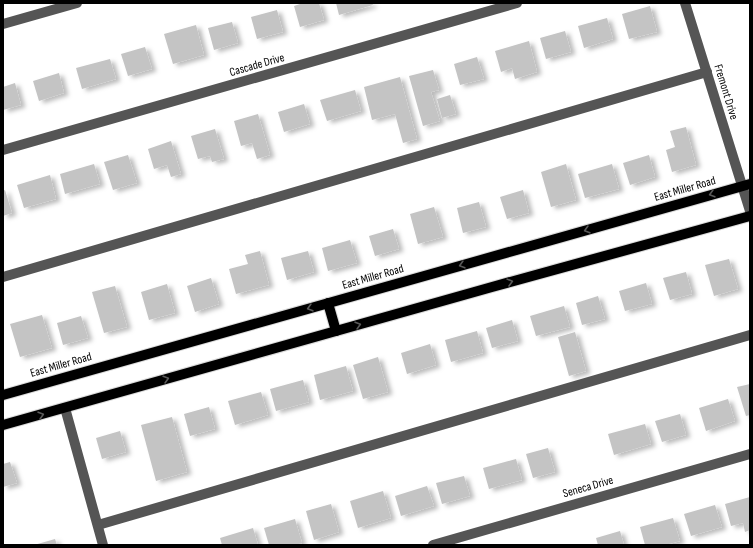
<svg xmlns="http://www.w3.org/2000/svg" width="753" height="548" font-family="'Sofia Sans Condensed',sans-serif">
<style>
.building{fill:#c4c4c4;filter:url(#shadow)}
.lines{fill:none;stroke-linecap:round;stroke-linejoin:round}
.major-casing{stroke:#dbdbdb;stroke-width:12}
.minor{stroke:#555;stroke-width:10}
.major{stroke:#000;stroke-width:10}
.oneway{stroke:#595959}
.labels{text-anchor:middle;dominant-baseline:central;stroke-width:3.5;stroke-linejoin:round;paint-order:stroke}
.street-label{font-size:12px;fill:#000;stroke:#fff}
</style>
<defs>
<filter id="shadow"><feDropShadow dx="4.5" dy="2.5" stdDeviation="2" flood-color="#0004"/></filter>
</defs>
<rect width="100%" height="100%" fill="#fff"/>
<g class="building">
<path d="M303,3H319L324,20L300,27L294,6Z"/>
<path d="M336,3H372L373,5L339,15Z"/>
<path d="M650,6L657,32L629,39L622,14Z"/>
<path d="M277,10L283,32L257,39L251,17Z"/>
<path d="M607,18L613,39L584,48L578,26Z"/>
<path d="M232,22L238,43L214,50L208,28Z"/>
<path d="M196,25L204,55L173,64L164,34Z"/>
<path d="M565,31L571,52L546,59L540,38Z"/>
<path d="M529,41L537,72L515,79L512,68L501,72L495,51Z"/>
<path d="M145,47L152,69L128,76L121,54Z"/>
<path d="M477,57L484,79L460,85L454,64Z"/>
<path d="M110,59L116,79L82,89L76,68Z"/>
<path d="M433,70L439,90L431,92L440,121L423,126L409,76Z"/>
<path d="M59,73L64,93L39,101L33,81Z"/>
<path d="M400,77L417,139L403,143L395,114L372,120L364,87Z"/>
<path d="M15,83L21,105L3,110V87Z"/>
<path d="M355,90L361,111L327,121L320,100Z"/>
<path d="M450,95L456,114L442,118L437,99Z"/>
<path d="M304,104L310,124L284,132L278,112Z"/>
<path d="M258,114L270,155L257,159L252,143L241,146L234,121Z"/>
<path d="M686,127L696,165L672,172L666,150L675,147L670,131Z"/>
<path d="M215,129L224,159L212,162L210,156L198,159L191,136Z"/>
<path d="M171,141L181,174L171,177L167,165L154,169L148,149Z"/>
<path d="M128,155L137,183L113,190L104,162Z"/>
<path d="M649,155L655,177L630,185L623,163Z"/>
<path d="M94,164L100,184L65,194L60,174Z"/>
<path d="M566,164L576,200L551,207L541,172Z"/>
<path d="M612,164L619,189L585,198L578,174Z"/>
<path d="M50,175L56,199L24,208L17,185Z"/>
<path d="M5,190L12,213L3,216V191Z"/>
<path d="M523,190L529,213L507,219L500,197Z"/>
<path d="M479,202L486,227L463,233L457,208Z"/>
<path d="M434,207L443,237L418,244L410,214Z"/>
<path d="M393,229L399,249L375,256L369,236Z"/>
<path d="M350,240L357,263L328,271L322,248Z"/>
<path d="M260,251L269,285L236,294L229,269L248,264L245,255Z"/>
<path d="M308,251L314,272L287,280L281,258Z"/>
<path d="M729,259L738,289L714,296L705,265Z"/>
<path d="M686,272L692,294L670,300L663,278Z"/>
<path d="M211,278L219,304L195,312L187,286Z"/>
<path d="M646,283L652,304L625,311L619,291Z"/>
<path d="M167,284L175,313L149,320L141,292Z"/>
<path d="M115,286L127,327L104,333L92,292Z"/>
<path d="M598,296L605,319L582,325L576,303Z"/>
<path d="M564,306L570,327L536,336L530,316Z"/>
<path d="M42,315L52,348L20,357L10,324Z"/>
<path d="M81,316L88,338L63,345L57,323Z"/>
<path d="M512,320L518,341L492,348L486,328Z"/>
<path d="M477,331L483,353L451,362L445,340Z"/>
<path d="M575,332L586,371L569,376L558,337Z"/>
<path d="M430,344L436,365L407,374L401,353Z"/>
<path d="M378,357L388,392L363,399L353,365Z"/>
<path d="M346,366L353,391L320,400L314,375Z"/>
<path d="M303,380L309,402L276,411L270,389Z"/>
<path d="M750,384V415L746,416L737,387Z"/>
<path d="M261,392L268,415L235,425L228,401Z"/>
<path d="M728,399L735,421L706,431L699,408Z"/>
<path d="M209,407L215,429L190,436L184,414Z"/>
<path d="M680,414L686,435L662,442L655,421Z"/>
<path d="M172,417L187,472L156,481L141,425Z"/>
<path d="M645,424L651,444L614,455L608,434Z"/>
<path d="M120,431L126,452L102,459L96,438Z"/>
<path d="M548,448L555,472L533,478L526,454Z"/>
<path d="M516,459L522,480L489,489L483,468Z"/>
<path d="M10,462L17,483L3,487V464Z"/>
<path d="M464,476L470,496L442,504L436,483Z"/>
<path d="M427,486L434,506L401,516L395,496Z"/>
<path d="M383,491L391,518L358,528L350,501Z"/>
<path d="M750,497V530L745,532L743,523L731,526L725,504Z"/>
<path d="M331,504L339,532L314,540L306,511Z"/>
<path d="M715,505L722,527L691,536L684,514Z"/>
<path d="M673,518L680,541L665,545H645L640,527Z"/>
<path d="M295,519L302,543L295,545H269L264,528Z"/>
<path d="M253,528L258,545H222L220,538Z"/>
<path d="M620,531L624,545H598L596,538Z"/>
<path d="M55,539L57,545H34Z"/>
</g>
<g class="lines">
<g class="major-casing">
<g id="major">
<path d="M328,303L336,331"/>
<path d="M3,395L750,184"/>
<path d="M3,425L492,287L750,216"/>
</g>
</g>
<g class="minor">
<path d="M685,3L750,211"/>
<path d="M3,24L77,3"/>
<path d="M3,150L517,3"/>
<path d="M3,277L707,72"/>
<path d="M65,408L103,545"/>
<path d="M98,525L750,335"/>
<path d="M433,545L750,454"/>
</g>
<use href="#major" class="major"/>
</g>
<defs><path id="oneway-chevron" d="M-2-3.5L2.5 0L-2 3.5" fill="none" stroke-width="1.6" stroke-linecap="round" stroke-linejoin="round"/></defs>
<g class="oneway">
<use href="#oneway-chevron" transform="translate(712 194) rotate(164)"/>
<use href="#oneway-chevron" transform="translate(587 230) rotate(164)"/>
<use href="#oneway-chevron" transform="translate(462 265) rotate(164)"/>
<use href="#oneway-chevron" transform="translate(510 282) rotate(-15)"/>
<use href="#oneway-chevron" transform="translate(310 308) rotate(164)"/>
<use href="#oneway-chevron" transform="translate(358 325) rotate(-16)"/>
<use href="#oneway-chevron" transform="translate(166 379) rotate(-16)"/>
<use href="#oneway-chevron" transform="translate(41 415) rotate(-16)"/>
</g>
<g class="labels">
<g class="street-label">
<text transform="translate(257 65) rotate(-16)">Cascade Drive</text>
<text transform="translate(726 92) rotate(73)">Fremont Drive</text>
<text transform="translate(685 189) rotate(-16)">East Miller Road</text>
<text transform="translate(373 277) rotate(-16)">East Miller Road</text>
<text transform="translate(61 365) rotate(-16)">East Miller Road</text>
<text transform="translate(588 487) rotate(-16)">Seneca Drive</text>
</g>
</g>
<rect width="753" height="548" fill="none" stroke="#000000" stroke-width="8"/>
</svg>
